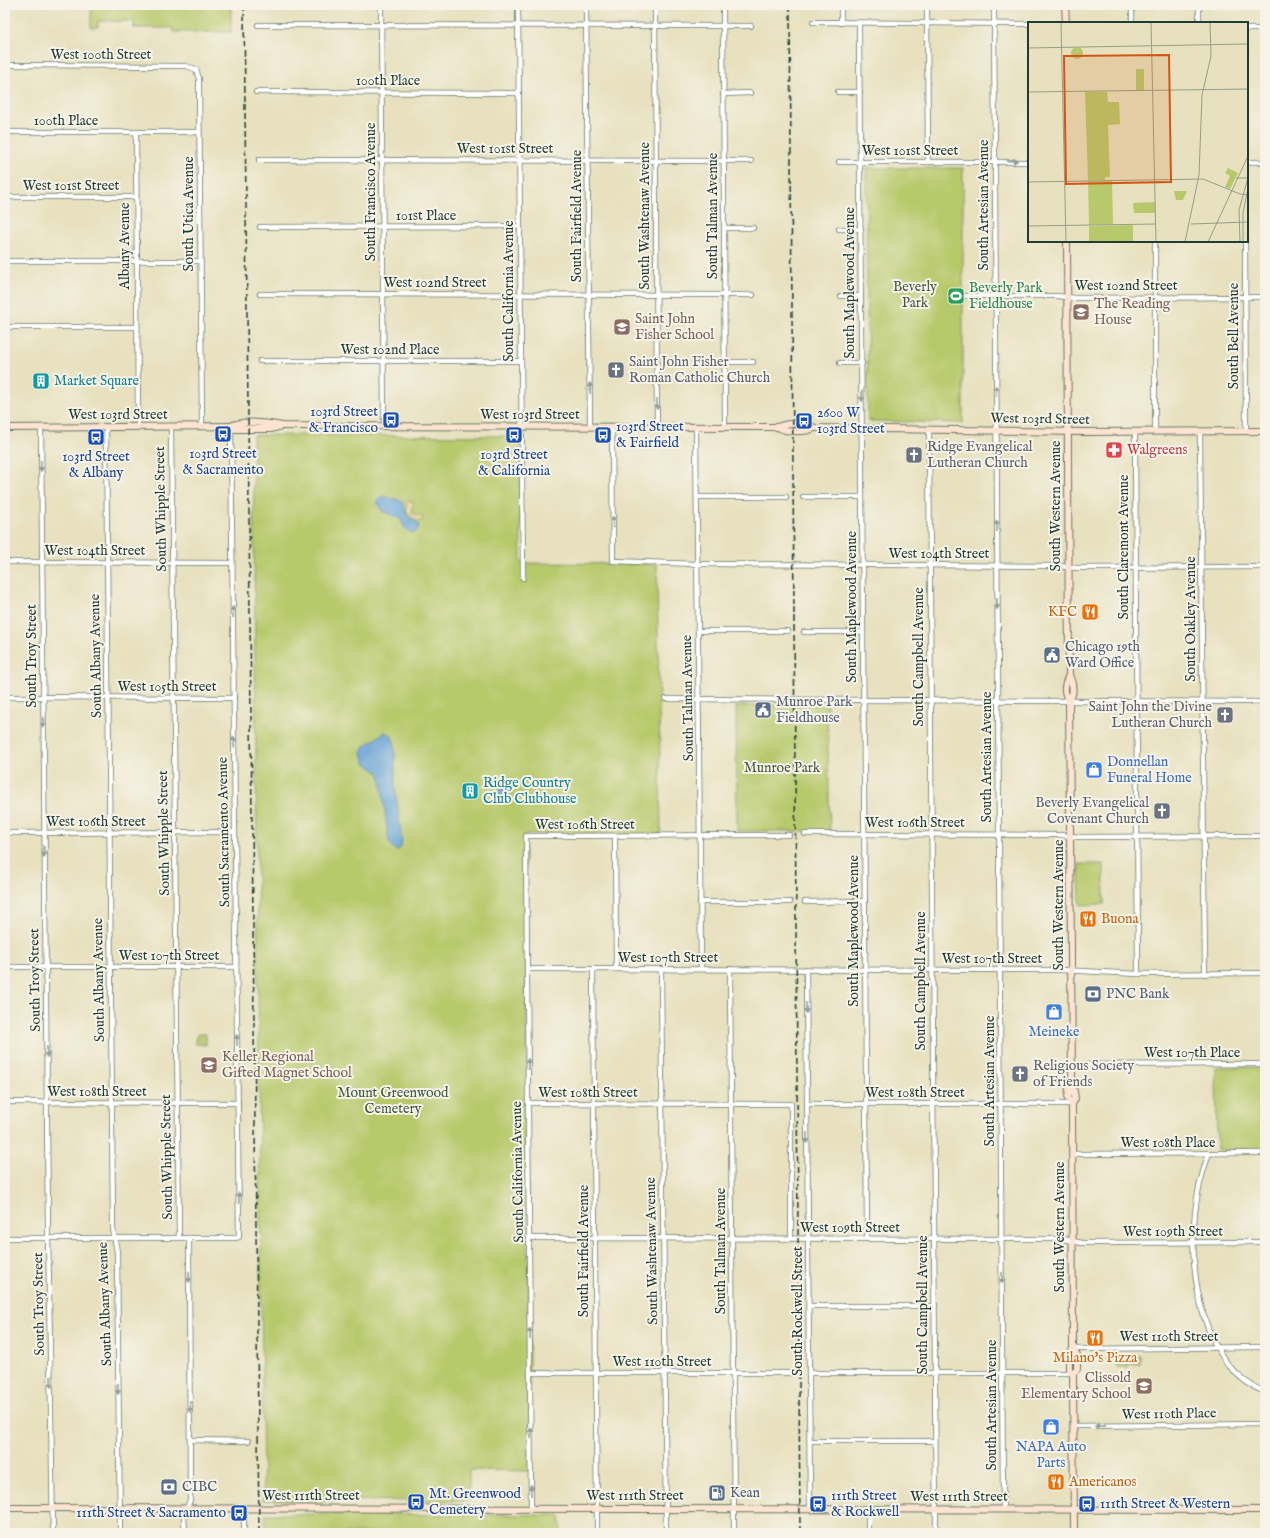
<svg xmlns="http://www.w3.org/2000/svg" width="1270" height="1538" font-family="'IM FELL English',serif">
<style>
.green{fill:#b8c96c;stroke:#6c8350}
.sand{fill:#eeda9e;stroke:#868c69}
.water{fill:#64a0d5;stroke:#426e84}
.lines{fill:none;stroke-linecap:round;stroke-linejoin:round}
.street-casing{stroke:#657665;stroke-width:6}
.secondary-casing{stroke:#657665;stroke-width:8}
.street{stroke:#fff;stroke-width:4.5}
.secondary{stroke:#fde4d1;stroke-width:6}
.rail{stroke:#1f3d34;stroke-width:1.5;stroke-dasharray:6 3;stroke-linecap:butt}
.oneway{fill:#8f9e9a}
.labels{text-anchor:middle;dominant-baseline:central;stroke-width:4;stroke-linejoin:round;paint-order:stroke}
.street-label{font-size:14px;fill:#1f3d34;stroke:#f7f3e8}
.park-label{font-size:14px;fill:#3e593f;stroke:#f7f3e8}
.leisure-label{font-size:14px;fill:#27864d;stroke:#f7f3e8;text-anchor:start}
.education-label{font-size:14px;fill:#785e54;stroke:#f7f3e8;text-anchor:start}
.worship-label{font-size:14px;fill:#5b616d;stroke:#f7f3e8;text-anchor:start}
.culture-label{font-size:14px;fill:#0d838f;stroke:#f7f3e8;text-anchor:start}
.transit-label{font-size:14px;fill:#164399;stroke:#f7f3e8;text-anchor:start}
.health-label{font-size:14px;fill:#be3a42;stroke:#f7f3e8;text-anchor:start}
.food-label{font-size:14px;fill:#c56008;stroke:#f7f3e8;text-anchor:start}
.service-label{font-size:14px;fill:#4e5e75;stroke:#f7f3e8;text-anchor:start}
.shop-label{font-size:14px;fill:#366cbe;stroke:#f7f3e8}
.inset-road{fill:none;stroke:#979f87;stroke-width:1}
.view{fill:#d45610;fill-opacity:0.15;stroke:#d45610;stroke-width:2}
.inset-edge{fill:none;stroke:#1f3d34;stroke-width:2}
</style>
<rect width="100%" height="100%" fill="#f7f3e8"/>
<filter id="ink" filterUnits="userSpaceOnUse"><feTurbulence type="fractalNoise" baseFrequency=".025" numOctaves="2"/><feDisplacementMap in="SourceGraphic" scale="8" xChannelSelector="R" yChannelSelector="G"/><feConvolveMatrix kernelMatrix="1 2 1 2 8 2 1 2 1" color-interpolation-filters="sRGB"/></filter>
<filter id="wash" filterUnits="userSpaceOnUse"><feTurbulence type="fractalNoise" baseFrequency=".012" numOctaves="4" result="noise"/><feDisplacementMap in="SourceGraphic" scale="16" xChannelSelector="R" yChannelSelector="G"/><feGaussianBlur stdDeviation="0.9" result="paint"/><feColorMatrix in="noise" values="0 0 0 0 0 0 0 0 0 0 0 0 0 0 0 0 0 1.4 0 .05"/><feComposite in="paint" operator="in"/></filter>
<g filter="url(#wash)">
<rect width="100%" height="100%" fill="#e7e1bf"/>
<g class="green">
<path d="M91,5H231V32H173V28H134V21H98V27L91,28Z"/>
<path d="M866,168H963V423L868,421Z"/>
<path d="M253,435L520,436L521,563L657,564L661,834H525L530,1471L469,1470V1501L263,1500Z"/>
<path d="M827,705L830,831H737L736,706Z"/>
<path d="M1079,864H1104V904L1080,905Z"/>
<path d="M198,1034H206V1045L195,1044Z"/>
<path d="M1216,1067H1265V1150H1217Z"/>
<path d="M1107,1356H1140V1364H1128V1367H1118V1364H1107Z"/>
<path d="M265,1514L560,1515L561,1533H265Z"/>
</g>
<path class="sand" d="M409,501L414,503L412,506V514L423,517L422,520L419,521C410,517 406,513 407,502Z"/>
<g class="water">
<path d="M383,496L403,501L407,515L419,524L418,530L415,533C403,532 405,525 399,518L382,511L377,503L379,498Z"/>
<path d="M385,732L391,735L395,744V786L402,840L401,848L396,851L389,843L380,774L365,763L362,753L365,746Z"/>
<path d="M508,786L511,793L498,798L496,791Z"/>
</g>
</g>
<g filter="url(#ink)">
<g class="lines">
<g class="street-casing">
<g id="street">
<path d="M381,5L384,426"/>
<path d="M518,5L523,578"/>
<path d="M586,5L590,427"/>
<path d="M655,5L657,427"/>
<path d="M723,5L725,427"/>
<path d="M841,5V23"/>
<path d="M927,5L928,162"/>
<path d="M994,5L1003,1509"/>
<path d="M1132,5V23"/>
<path d="M1199,5V23"/>
<path d="M813,22L1029,24"/>
<path d="M859,23L867,1239"/>
<path d="M258,25L751,26"/>
<path d="M1247,29H1265"/>
<path d="M5,65L186,66L196,69L199,79L202,427"/>
<path d="M256,92L519,93"/>
<path d="M838,92H860"/>
<path d="M723,94L750,93"/>
<path d="M5,132H199"/>
<path d="M136,132L138,427"/>
<path d="M259,160L751,161"/>
<path d="M839,162H1029"/>
<path d="M1247,162H1265"/>
<path d="M5,197H136"/>
<path d="M260,227L520,226"/>
<path d="M724,228H753"/>
<path d="M839,229H861"/>
<path d="M1155,241V432"/>
<path d="M1245,241L1246,431"/>
<path d="M5,261H200"/>
<path d="M260,294L753,295"/>
<path d="M841,296H861"/>
<path d="M964,296H1057L1075,298L1265,297"/>
<path d="M5,327H137"/>
<path d="M260,361H521"/>
<path d="M725,362H753"/>
<path d="M840,363H862"/>
<path d="M41,427L48,1230L53,1533"/>
<path d="M106,427L113,1229L117,1252L120,1533"/>
<path d="M171,427L179,1238"/>
<path d="M612,427L613,561L697,564L1058,566L1078,568L1265,567"/>
<path d="M696,427L701,969"/>
<path d="M929,429L936,1533"/>
<path d="M1200,431L1205,974"/>
<path d="M1135,432L1138,974"/>
<path d="M697,497H786"/>
<path d="M803,497H862"/>
<path d="M5,562L232,563"/>
<path d="M698,631H787"/>
<path d="M804,632H863"/>
<path d="M5,697L234,698"/>
<path d="M666,699L1265,702"/>
<path d="M5,833L235,832"/>
<path d="M805,834L1060,835L1080,837L1265,836"/>
<path d="M615,836L616,969"/>
<path d="M700,902H790"/>
<path d="M805,902L865,901"/>
<path d="M5,967H236"/>
<path d="M528,969L1062,970L1138,974L1265,973"/>
<path d="M593,969L597,1533"/>
<path d="M661,969L666,1533"/>
<path d="M730,969L734,1533"/>
<path d="M806,969L810,1509"/>
<path d="M1072,1065L1265,1064"/>
<path d="M5,1102L238,1103"/>
<path d="M528,1103L791,1104V1239"/>
<path d="M807,1104H1072"/>
<path d="M1209,1153C1202,1173 1197,1192 1195,1213C1188,1272 1202,1368 1265,1392"/>
<path d="M1072,1154L1265,1153"/>
<path d="M5,1238H235L239,1237L231,426"/>
<path d="M530,1238L1063,1239L1082,1243L1265,1242"/>
<path d="M809,1306H935"/>
<path d="M1073,1349L1265,1347"/>
<path d="M531,1373H792"/>
<path d="M809,1373H1073"/>
<path d="M1074,1426L1265,1424"/>
<path d="M191,1440L248,1441"/>
<path d="M810,1441H935"/>
<path d="M244,1508V1533"/>
<path d="M531,1508L526,836L789,835"/>
<path d="M868,1509V1533"/>
<path d="M185,1533L184,1515L190,1500L189,1238"/>
</g>
</g>
<g class="secondary-casing">
<g id="secondary">
<path d="M1065,5L1066,23"/>
<path d="M1067,241L1069,675C1073,684 1075,693 1069,701L1072,1079L1075,1099L1072,1104L1073,1342V1349L1077,1355V1369L1073,1373L1074,1533"/>
<path d="M231,426C241,420 270,423 282,426L778,427C788,422 805,423 815,428L1084,432L1265,431"/>
<path d="M778,427C787,433 806,432 815,428"/>
<path d="M5,428L231,426L235,429H272L282,426"/>
<path d="M1069,675C1064,685 1063,692 1069,701"/>
<path d="M1072,1085L1069,1087L1068,1098L1072,1104"/>
<path d="M1073,1349L1069,1355V1370L1073,1373"/>
<path d="M5,1508L1265,1510"/>
</g>
</g>
<use href="#street" class="street"/>
<use href="#secondary" class="secondary"/>
<g class="rail">
<path d="M244,5L259,1533"/>
<path d="M790,5L800,1533"/>
</g>
</g>
<defs><path id="oneway-solid" d="M-6-.8H1V-3.2L6.5 0L1 3.2V.8H-6Z"/></defs>
<g class="oneway">
<use href="#oneway-solid" transform="translate(1012 161)"/>
<use href="#oneway-solid" transform="translate(590 388) rotate(-91)"/>
<use href="#oneway-solid" transform="translate(996 391) rotate(-90)"/>
<use href="#oneway-solid" transform="translate(862 396) rotate(90)"/>
<use href="#oneway-solid" transform="translate(657 404) rotate(89)"/>
<use href="#oneway-solid" transform="translate(41 466) rotate(90)"/>
<use href="#oneway-solid" transform="translate(613 522) rotate(-90)"/>
<use href="#oneway-solid" transform="translate(997 526) rotate(-90)"/>
<use href="#oneway-solid" transform="translate(997 604) rotate(90)"/>
<use href="#oneway-solid" transform="translate(233 612) rotate(-91)"/>
<use href="#oneway-solid" transform="translate(43 722) rotate(90)"/>
<use href="#oneway-solid" transform="translate(234 742) rotate(-91)"/>
<use href="#oneway-solid" transform="translate(44 852) rotate(89)"/>
<use href="#oneway-solid" transform="translate(806 1008) rotate(90)"/>
<use href="#oneway-solid" transform="translate(237 1040) rotate(-91)"/>
<use href="#oneway-solid" transform="translate(47 1052) rotate(89)"/>
<use href="#oneway-solid" transform="translate(528 1064) rotate(-90)"/>
<use href="#oneway-solid" transform="translate(807 1138) rotate(90)"/>
<use href="#oneway-solid" transform="translate(239 1198) rotate(-91)"/>
<use href="#oneway-solid" transform="translate(189 1277) rotate(90)"/>
<use href="#oneway-solid" transform="translate(1002 1278) rotate(90)"/>
<use href="#oneway-solid" transform="translate(530 1334) rotate(-90)"/>
<use href="#oneway-solid" transform="translate(51 1382) rotate(89)"/>
<use href="#oneway-solid" transform="translate(118 1389) rotate(89)"/>
<use href="#oneway-solid" transform="translate(190 1407) rotate(90)"/>
<use href="#oneway-solid" transform="translate(1100 1426) rotate(179)"/>
<use href="#oneway-solid" transform="translate(531 1433) rotate(-90)"/>
<use href="#oneway-solid" transform="translate(531 1490) rotate(-90)"/>
</g>
</g>
<defs>
<g id="stadium-square" transform="scale(0.9)"><rect x="-9" y="-9" width="18" height="18" rx="4" fill="#2e9e5b" stroke="#f7f3e8"/><path d="M0-5a6.5 5 0 1 0 0 10a6.5 5 0 1 0 0-10ZM-3.5-1.8h7v3.6h-7Z" fill="#fff"/></g>
<g id="school-square" transform="scale(0.9)"><rect x="-9" y="-9" width="18" height="18" rx="4" fill="#8d6e63" stroke="#f7f3e8"/><path d="M0-5L7-2L0 1L-7-2ZM-4 1L0 2.5L4 1V4Q0 6-4 4Z" fill="#fff"/></g>
<g id="church-square" transform="scale(0.9)"><rect x="-9" y="-9" width="18" height="18" rx="4" fill="#6b7280" stroke="#f7f3e8"/><path d="M-1.2-6h2.4v3.5h3.3v2.4h-3.3V6h-2.4V-.1h-3.3v-2.4h3.3Z" fill="#fff"/></g>
<g id="building-square" transform="scale(0.9)"><rect x="-9" y="-9" width="18" height="18" rx="4" fill="#0f9aa8" stroke="#f7f3e8"/><path d="M-4-6H4V6H1V3H-1V6H-4ZM-2.5-4.3h1.7v1.8h-1.7ZM.8-4.3h1.7v1.8H.8ZM-2.5-1h1.7V.8h-1.7ZM.8-1h1.7V.8H.8Z" fill="#fff"/></g>
<g id="bus-square" transform="scale(0.9)"><rect x="-9" y="-9" width="18" height="18" rx="4" fill="#1a4fb4" stroke="#f7f3e8"/><path d="M-5-6H5V4H4V6H2V4H-2V6H-4V4H-5ZM-3.5-4V0h7V-4ZM-3.5 1.2v1.5H-2V1.2ZM2 1.2v1.5H3.5V1.2Z" fill="#fff"/></g>
<g id="pharmacy-square" transform="scale(0.9)"><rect x="-9" y="-9" width="18" height="18" rx="4" fill="#e0444e" stroke="#f7f3e8"/><path d="M-2-6h4v4h4v4h-4v4h-4v-4h-4v-4h4Z" fill="#fff"/></g>
<g id="restaurant-square" transform="scale(0.9)"><rect x="-9" y="-9" width="18" height="18" rx="4" fill="#e8710a" stroke="#f7f3e8"/><path d="M-5-6h1v4h1v-4h1v4h1v-4h1v5L-1.5 .5V6h-2V.5L-5-1ZM5-6V6H3V1.5H1.5Q1.5-4 5-6Z" fill="#fff"/></g>
<g id="civic-square" transform="scale(0.9)"><rect x="-9" y="-9" width="18" height="18" rx="4" fill="#5c6f8a" stroke="#f7f3e8"/><path d="M-.6-6.5H3V-4.5H.6V-3L4-1V1h2V6H-6V1h2V-1L-.6-3ZM-1.2 2.5V6h2.4V2.5Z" fill="#fff"/></g>
<g id="shop-square" transform="scale(0.9)"><rect x="-9" y="-9" width="18" height="18" rx="4" fill="#3f7fe0" stroke="#f7f3e8"/><path d="M-5-2.5h2.3a2.7 3.5 0 0 1 5.4 0H5L5.5 6h-11ZM-1.5-2.5h3a1.5 2.3 0 0 0-3 0Z" fill="#fff"/></g>
<g id="bank-square" transform="scale(0.9)"><rect x="-9" y="-9" width="18" height="18" rx="4" fill="#5c6f8a" stroke="#f7f3e8"/><path d="M-6-4H6V4H-6ZM0-2.3a2.3 2.3 0 1 0 0 4.6a2.3 2.3 0 1 0 0-4.6Z" fill="#fff"/></g>
<g id="fuel-square" transform="scale(0.9)"><rect x="-9" y="-9" width="18" height="18" rx="4" fill="#5c6f8a" stroke="#f7f3e8"/><path d="M-5.5-6h7V0h2V4h1.3V-2.5L3-4.5l.8-.8L6-3V5H2.5V1h-1V6h-7ZM-4.2-4.7v3.2H.2V-4.7Z" fill="#fff"/></g>
</defs>
<g fill-rule="evenodd">
<use href="#stadium-square" x="956" y="296"/>
<use href="#school-square" x="1081" y="312"/>
<use href="#school-square" x="622" y="327"/>
<use href="#church-square" x="616" y="370"/>
<use href="#building-square" x="41" y="381"/>
<use href="#bus-square" x="391" y="420"/>
<use href="#bus-square" x="804" y="421"/>
<use href="#bus-square" x="223" y="434"/>
<use href="#bus-square" x="514" y="435"/>
<use href="#bus-square" x="603" y="435"/>
<use href="#bus-square" x="96" y="437"/>
<use href="#pharmacy-square" x="1114" y="450"/>
<use href="#church-square" x="914" y="455"/>
<use href="#restaurant-square" x="1090" y="612"/>
<use href="#civic-square" x="1052" y="655"/>
<use href="#civic-square" x="763" y="710"/>
<use href="#church-square" x="1225" y="715"/>
<use href="#shop-square" x="1094" y="770"/>
<use href="#building-square" x="470" y="791"/>
<use href="#church-square" x="1162" y="811"/>
<use href="#restaurant-square" x="1088" y="919"/>
<use href="#bank-square" x="1093" y="994"/>
<use href="#shop-square" x="1054" y="1012"/>
<use href="#school-square" x="209" y="1065"/>
<use href="#church-square" x="1020" y="1074"/>
<use href="#restaurant-square" x="1095" y="1338"/>
<use href="#school-square" x="1144" y="1386"/>
<use href="#shop-square" x="1051" y="1427"/>
<use href="#restaurant-square" x="1056" y="1482"/>
<use href="#bank-square" x="169" y="1487"/>
<use href="#fuel-square" x="717" y="1493"/>
<use href="#bus-square" x="416" y="1502"/>
<use href="#bus-square" x="818" y="1504"/>
<use href="#bus-square" x="1087" y="1504"/>
<use href="#bus-square" x="239" y="1513"/>
</g>
<g class="labels">
<g class="street-label">
<text x="101" y="55">West 100th Street</text>
<text x="388" y="81">100th Place</text>
<text x="66" y="121">100th Place</text>
<text x="505" y="149">West 101st Street</text>
<text x="910" y="151">West 101st Street</text>
<text x="71" y="186">West 101st Street</text>
<text transform="translate(371 192) rotate(-90)">South Francisco Avenue</text>
<text transform="translate(984 205) rotate(-90)">South Artesian Avenue</text>
<text transform="translate(189 214) rotate(-90)">South Utica Avenue</text>
<text x="426" y="216">101st Place</text>
<text transform="translate(577 216) rotate(-90)">South Fairfield Avenue</text>
<text transform="translate(645 216) rotate(-90)">South Washtenaw Avenue</text>
<text transform="translate(713 216) rotate(-90)">South Talman Avenue</text>
<text transform="translate(125 246) rotate(-90)">Albany Avenue</text>
<text x="435" y="283">West 102nd Street</text>
<text transform="translate(850 283) rotate(-90)">South Maplewood Avenue</text>
<text x="1126" y="286">West 102nd Street</text>
<text transform="translate(509 291) rotate(-90)">South California Avenue</text>
<text transform="translate(1234 336) rotate(-90)">South Bell Avenue</text>
<text x="390" y="350">West 102nd Place</text>
<text x="118" y="415">West 103rd Street</text>
<text x="530" y="415">West 103rd Street</text>
<text transform="translate(1040 419) rotate(1)">West 103rd Street</text>
<text transform="translate(1056 506) rotate(-90)">South Western Avenue</text>
<text transform="translate(161 509) rotate(-91)">South Whipple Street</text>
<text transform="translate(1124 547) rotate(-90)">South Claremont Avenue</text>
<text x="95" y="551">West 104th Street</text>
<text x="939" y="554">West 104th Street</text>
<text transform="translate(852 607) rotate(-90)">South Maplewood Avenue</text>
<text transform="translate(1191 619) rotate(-90)">South Oakley Avenue</text>
<text transform="translate(32 656) rotate(-90)">South Troy Street</text>
<text transform="translate(96 656) rotate(-91)">South Albany Avenue</text>
<text transform="translate(919 657) rotate(-90)">South Campbell Avenue</text>
<text x="167" y="687">West 105th Street</text>
<text transform="translate(688 698) rotate(-91)">South Talman Avenue</text>
<text transform="translate(987 757) rotate(-90)">South Artesian Avenue</text>
<text x="96" y="822">West 106th Street</text>
<text x="915" y="823">West 106th Street</text>
<text x="585" y="825">West 106th Street</text>
<text transform="translate(224 832) rotate(-91)">South Sacramento Avenue</text>
<text transform="translate(164 833) rotate(-91)">South Whipple Street</text>
<text transform="translate(1059 905) rotate(-90)">South Western Avenue</text>
<text transform="translate(854 931) rotate(-90)">South Maplewood Avenue</text>
<text x="169" y="956">West 107th Street</text>
<text x="668" y="958">West 107th Street</text>
<text x="992" y="959">West 107th Street</text>
<text transform="translate(35 980) rotate(-91)">South Troy Street</text>
<text transform="translate(99 980) rotate(-91)">South Albany Avenue</text>
<text transform="translate(921 981) rotate(-90)">South Campbell Avenue</text>
<text x="1192" y="1053">West 107th Place</text>
<text transform="translate(990 1081) rotate(-90)">South Artesian Avenue</text>
<text x="97" y="1092">West 108th Street</text>
<text x="588" y="1093">West 108th Street</text>
<text x="915" y="1093">West 108th Street</text>
<text x="1168" y="1143">West 108th Place</text>
<text transform="translate(167 1157) rotate(-91)">South Whipple Street</text>
<text transform="translate(518 1172) rotate(-91)">South California Avenue</text>
<text transform="translate(1060 1227) rotate(-90)">South Western Avenue</text>
<text x="850" y="1228">West 109th Street</text>
<text x="1173" y="1232">West 109th Street</text>
<text transform="translate(584 1251) rotate(-90)">South Fairfield Avenue</text>
<text transform="translate(652 1251) rotate(-91)">South Washtenaw Avenue</text>
<text transform="translate(721 1251) rotate(-90)">South Talman Avenue</text>
<text transform="translate(39 1304) rotate(-91)">South Troy Street</text>
<text transform="translate(105 1304) rotate(-92)">South Albany Avenue</text>
<text transform="translate(923 1305) rotate(-90)">South Campbell Avenue</text>
<text transform="translate(798 1311) rotate(-90)">South Rockwell Street</text>
<text x="1169" y="1337">West 110th Street</text>
<text x="662" y="1362">West 110th Street</text>
<text transform="translate(992 1405) rotate(-90)">South Artesian Avenue</text>
<text transform="translate(1169 1414) rotate(-1)">West 110th Place</text>
<text x="311" y="1496">West 111th Street</text>
<text x="635" y="1496">West 111th Street</text>
<text x="959" y="1497">West 111th Street</text>
</g>
<g class="park-label">
<text x="915" y="287">Beverly<tspan x="915" dy="16">Park</tspan></text>
<text x="782" y="768">Munroe Park</text>
<text x="393" y="1093">Mount Greenwood<tspan x="393" dy="16">Cemetery</tspan></text>
</g>
<g class="leisure-label">
<text x="969" y="288">Beverly Park<tspan x="969" dy="16">Fieldhouse</tspan></text>
</g>
<g class="education-label">
<text x="1094" y="304">The Reading<tspan x="1094" dy="16">House</tspan></text>
<text x="635" y="319">Saint John<tspan x="635" dy="16">Fisher School</tspan></text>
<text x="222" y="1057">Keller Regional<tspan x="222" dy="16">Gifted Magnet School</tspan></text>
<text x="1131" y="1378" text-anchor="end">Clissold<tspan x="1131" dy="16">Elementary School</tspan></text>
</g>
<g class="worship-label">
<text x="629" y="362">Saint John Fisher<tspan x="629" dy="16">Roman Catholic Church</tspan></text>
<text x="927" y="447">Ridge Evangelical<tspan x="927" dy="16">Lutheran Church</tspan></text>
<text x="1212" y="707" text-anchor="end">Saint John the Divine<tspan x="1212" dy="16">Lutheran Church</tspan></text>
<text x="1149" y="803" text-anchor="end">Beverly Evangelical<tspan x="1149" dy="16">Covenant Church</tspan></text>
<text x="1033" y="1066">Religious Society<tspan x="1033" dy="16">of Friends</tspan></text>
</g>
<g class="culture-label">
<text x="54" y="381">Market Square</text>
<text x="483" y="783">Ridge Country<tspan x="483" dy="16">Club Clubhouse</tspan></text>
</g>
<g class="transit-label">
<text x="378" y="412" text-anchor="end">103rd Street<tspan x="378" dy="16">&amp; Francisco</tspan></text>
<text x="817" y="413">2600 W<tspan x="817" dy="16">103rd Street</tspan></text>
<text x="616" y="427">103rd Street<tspan x="616" dy="16">&amp; Fairfield</tspan></text>
<text x="223" y="454" text-anchor="middle">103rd Street<tspan x="223" dy="16">&amp; Sacramento</tspan></text>
<text x="514" y="455" text-anchor="middle">103rd Street<tspan x="514" dy="16">&amp; California</tspan></text>
<text x="96" y="457" text-anchor="middle">103rd Street<tspan x="96" dy="16">&amp; Albany</tspan></text>
<text x="429" y="1494">Mt. Greenwood<tspan x="429" dy="16">Cemetery</tspan></text>
<text x="831" y="1496">111th Street<tspan x="831" dy="16">&amp; Rockwell</tspan></text>
<text x="1100" y="1504">111th Street &amp; Western</text>
<text x="226" y="1513" text-anchor="end">111th Street &amp; Sacramento</text>
</g>
<g class="health-label">
<text x="1127" y="450">Walgreens</text>
</g>
<g class="food-label">
<text x="1077" y="612" text-anchor="end">KFC</text>
<text x="1101" y="919">Buona</text>
<text x="1095" y="1358" text-anchor="middle">Milano's Pizza</text>
<text x="1069" y="1482">Americanos</text>
</g>
<g class="service-label">
<text x="1065" y="647">Chicago 19th<tspan x="1065" dy="16">Ward Office</tspan></text>
<text x="776" y="702">Munroe Park<tspan x="776" dy="16">Fieldhouse</tspan></text>
<text x="1106" y="994">PNC Bank</text>
<text x="182" y="1487">CIBC</text>
<text x="730" y="1493">Kean</text>
</g>
<g class="shop-label">
<text x="1107" y="762" text-anchor="start">Donnellan<tspan x="1107" dy="16">Funeral Home</tspan></text>
<text x="1054" y="1032">Meineke</text>
<text x="1051" y="1447">NAPA Auto<tspan x="1051" dy="16">Parts</tspan></text>
</g>
</g>
<g transform="translate(1028 22)">
<rect width="220" height="220" fill="#e7e1bf"/>
<path d="M43 31a6 6 0 1 1 12 0a6 6 0 1 1-12 0ZM108,47H116V68H108ZM57,70H79L80,80H91L92,102L80,103L82,155H77V158H60ZM200,146L210,151L202,167L197,165L202,154L197,151ZM60,159H84L85,202L61,203ZM146,169H159L155,178H148ZM127,180V191H106L105,181ZM105,203V220H61V204Z" fill="#b8c96c"/>
<path class="inset-road" d="M33,0L38,220M123,0L128,220M0,26L220,22M0,70L220,67M208,156H220L211,188L212,220M0,160L175,157L212,172L220,173M163,202L220,200M0,204L127,202M157,220L171,153L174,73L183,34L182,0M180,220L220,134M215,220V191L220,166"/>
<path class="view" d="M141,33L143,160L38,162L36,34Z"/>
<rect width="220" height="220" class="inset-edge"/>
</g>
<rect width="1270" height="1538" fill="none" stroke="#f7f3e8" stroke-width="20"/>
</svg>
